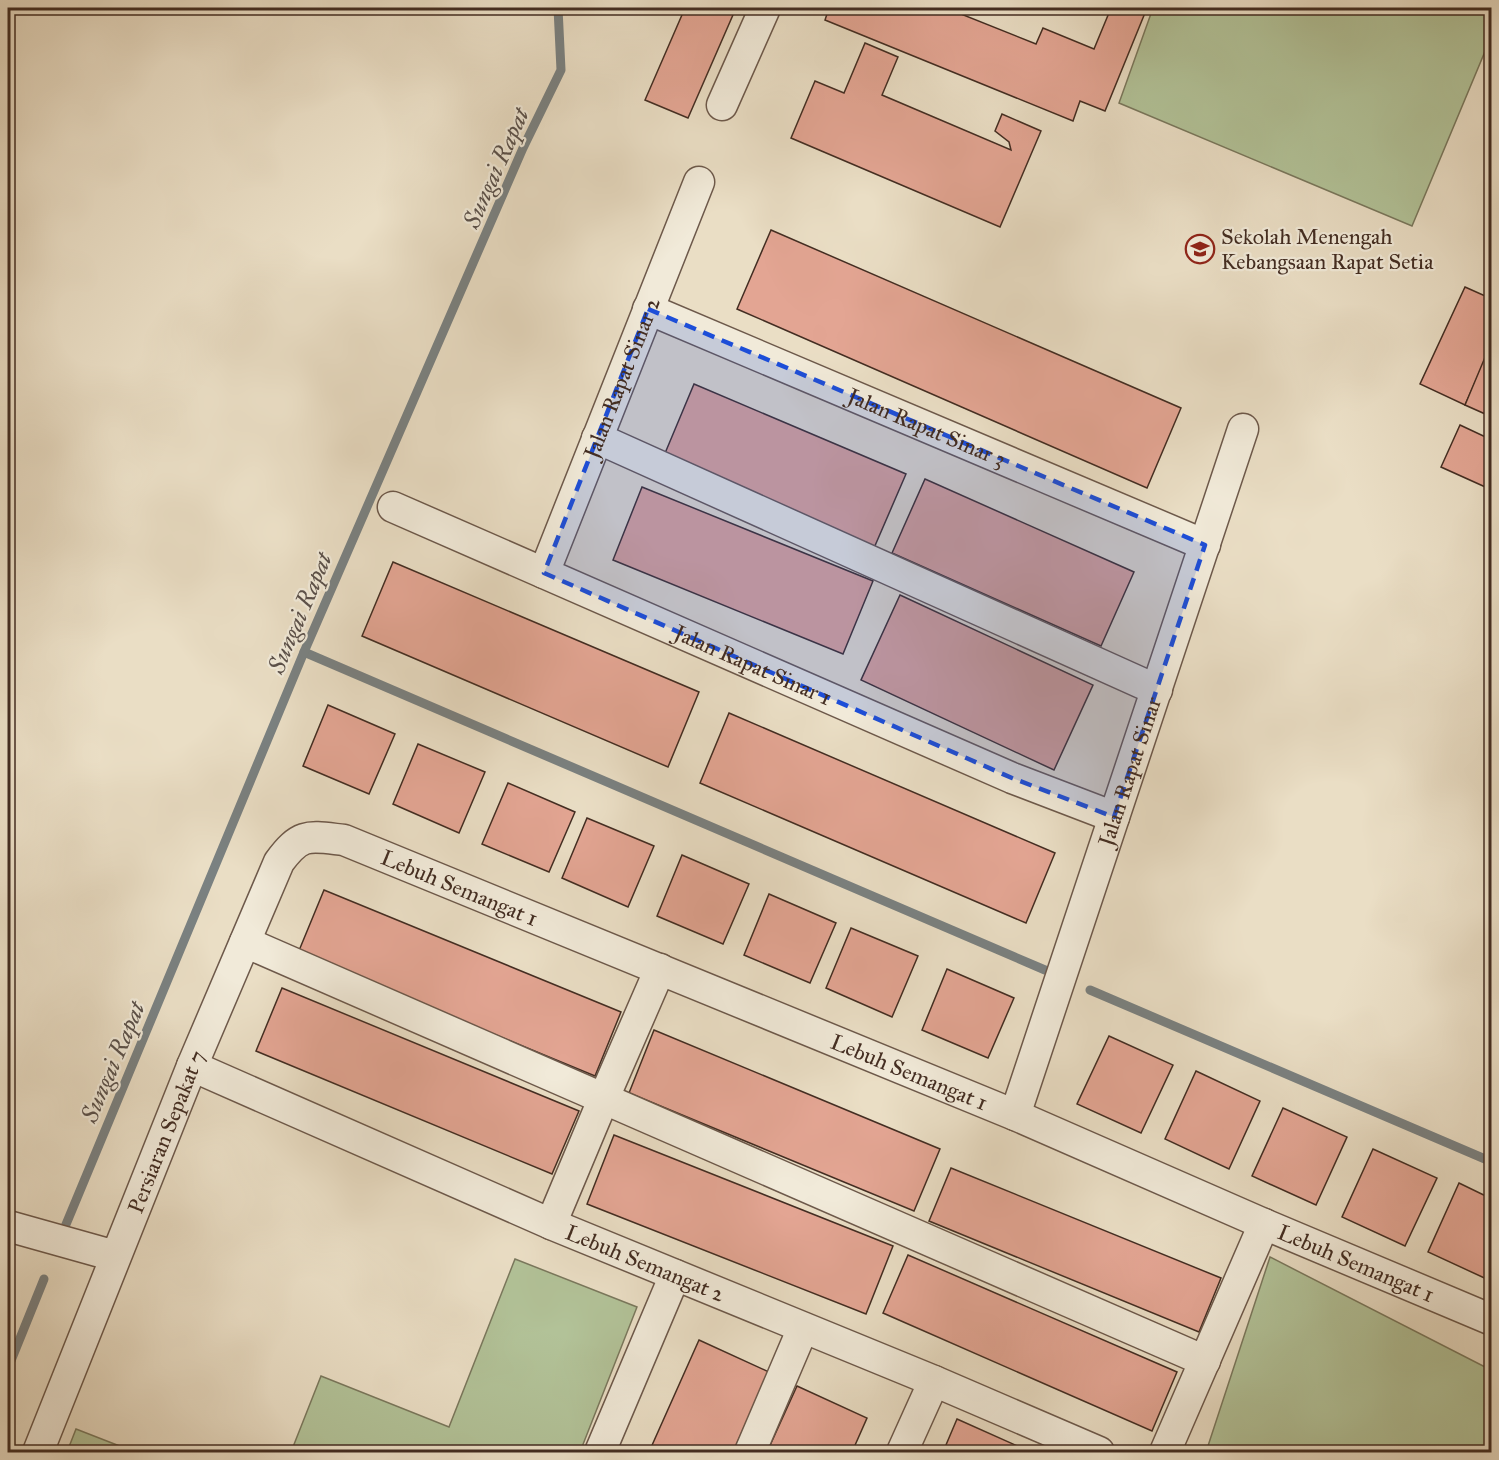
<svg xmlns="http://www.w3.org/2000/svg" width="1499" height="1460" font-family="'IM FELL Great Primer',serif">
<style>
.green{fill:#b2c298;stroke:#7a785d;stroke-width:1.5}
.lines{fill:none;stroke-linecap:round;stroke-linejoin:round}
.stream{stroke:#7a8181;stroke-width:9}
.building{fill:#e3a593;stroke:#432d22;stroke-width:1.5}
.minor-casing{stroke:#6d594b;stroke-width:33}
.minor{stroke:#f1ead9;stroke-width:30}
.marked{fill:#1d4ed8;fill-opacity:0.2;stroke:#1d4ed8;stroke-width:4.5;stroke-dasharray:12 8;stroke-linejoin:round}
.labels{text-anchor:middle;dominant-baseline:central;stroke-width:4.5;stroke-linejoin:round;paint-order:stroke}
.poi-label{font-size:22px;fill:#432d22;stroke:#f1ead9;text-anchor:start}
.street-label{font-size:22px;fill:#432d22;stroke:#f1ead9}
.water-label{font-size:24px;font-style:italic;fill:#5a504a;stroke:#f1ead9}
</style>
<rect width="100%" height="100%" fill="#eadec5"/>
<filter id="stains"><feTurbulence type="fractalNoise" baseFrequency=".00333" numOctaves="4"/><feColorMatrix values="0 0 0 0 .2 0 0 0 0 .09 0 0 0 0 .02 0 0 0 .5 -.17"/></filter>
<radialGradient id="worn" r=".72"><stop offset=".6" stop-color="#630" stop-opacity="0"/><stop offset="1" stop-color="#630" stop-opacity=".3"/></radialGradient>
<g class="green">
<path d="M1153,8H1491V37L1412,226L1119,103Z"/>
<path d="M1270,1257L1491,1370V1452H1206Z"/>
<path d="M515,1259L637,1307L580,1452H291L321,1376L449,1427Z"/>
<path d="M76,1429L135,1452H67Z"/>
</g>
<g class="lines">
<g class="stream">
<path d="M304,652L1045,970"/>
<path d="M1090,990L1492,1162"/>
<path d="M62,1234L304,652L523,148L561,70L558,8"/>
<path d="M8,1368L44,1279"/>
</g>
</g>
<g class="building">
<path d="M685,8H736L688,118L645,100Z"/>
<path d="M829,8H946L1036,44L1043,28L1094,49L1111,8H1147L1105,111L1080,101L1073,121L825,20Z"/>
<path d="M865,43L898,57L882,95L1011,150L1009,142L995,131L1002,114L1041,131L1000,227L791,138L815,81L844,93Z"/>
<path d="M771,230L1181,408L1147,488L737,309Z"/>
<path d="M1465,287L1492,299V344L1465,405L1420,384Z"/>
<path d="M1491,343L1492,344V417L1465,405Z"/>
<path d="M694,384L906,474L874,548L663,458Z"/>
<path d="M1460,425L1492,440V490L1441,467Z"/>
<path d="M925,479L1134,572L1101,646L892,553Z"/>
<path d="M642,487L873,581L843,654L613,560Z"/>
<path d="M393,562L699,692L668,767L362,636Z"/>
<path d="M900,595L1093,685L1054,770L861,680Z"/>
<path d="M328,705L395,734L369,794L303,766Z"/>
<path d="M729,713L1055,853L1026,923L700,783Z"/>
<path d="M418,744L485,772L459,833L393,804Z"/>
<path d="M508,783L575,812L549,872L482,844Z"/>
<path d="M587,818L654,846L628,907L562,878Z"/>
<path d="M682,855L749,884L723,944L657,916Z"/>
<path d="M324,890L621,1012L595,1076L298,953Z"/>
<path d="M769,894L836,923L810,983L744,955Z"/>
<path d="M851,928L918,956L892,1017L826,988Z"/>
<path d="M947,969L1014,998L988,1058L922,1030Z"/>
<path d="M282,988L579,1111L552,1174L256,1051Z"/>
<path d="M654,1030L940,1149L914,1211L629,1093Z"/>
<path d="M1109,1036L1173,1065L1141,1133L1077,1104Z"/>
<path d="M1196,1071L1260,1101L1229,1169L1165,1139Z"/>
<path d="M1283,1108L1347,1137L1316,1205L1252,1176Z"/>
<path d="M614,1135L893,1246L866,1314L587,1204Z"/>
<path d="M1373,1149L1437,1178L1405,1246L1342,1217Z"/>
<path d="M951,1168L1221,1278L1199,1332L929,1221Z"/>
<path d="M1459,1183L1492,1199L1491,1281L1428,1252Z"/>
<path d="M908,1255L1177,1372L1152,1431L883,1313Z"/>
<path d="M699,1340L769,1372L733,1452H649Z"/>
<path d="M797,1386L867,1418L852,1452H767Z"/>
<path d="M957,1419L1031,1452H943Z"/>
</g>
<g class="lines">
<g class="minor-casing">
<g id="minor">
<path d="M722,105L765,8"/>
<path id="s1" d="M648,309L1205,545"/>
<path d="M597,438L1157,690"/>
<path id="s2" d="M393,507L1012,778L1114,817"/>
<path id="s3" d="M544,573L699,182"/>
<path d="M245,942L1205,1361"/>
<path id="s4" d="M192,1066L551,1224L934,1381L1099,1452"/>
<path id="s5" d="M1015,1115L1243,429"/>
<path d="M551,1224L603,1100L660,969"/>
<path d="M8,1226L115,1256"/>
<path id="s6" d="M38,1452L192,1066L279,862C301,832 309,836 344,840L1015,1115L1264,1224L1492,1320"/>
<path d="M600,1452L675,1275"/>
<path d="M750,1452L803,1328"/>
<path d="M902,1452L934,1381"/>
<path d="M1165,1452L1264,1224"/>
</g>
</g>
<use href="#minor" class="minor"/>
</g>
<path class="marked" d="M648,309L1205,545L1114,817L1012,778L544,573Z"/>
<defs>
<g id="school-ring" transform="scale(1.5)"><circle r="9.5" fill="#f1ead9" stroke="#8f2418" stroke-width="1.5"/><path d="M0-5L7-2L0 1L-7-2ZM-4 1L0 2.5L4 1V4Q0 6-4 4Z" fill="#8f2418"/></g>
</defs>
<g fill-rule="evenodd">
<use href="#school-ring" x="1200" y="249"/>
</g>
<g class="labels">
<g class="poi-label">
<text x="1221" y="236">Sekolah Menengah<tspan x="1221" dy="25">Kebangsaan Rapat Setia</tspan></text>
</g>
<g class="street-label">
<text stroke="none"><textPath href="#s3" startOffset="210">Jalan Rapat Sinar 2</textPath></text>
<text stroke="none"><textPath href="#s1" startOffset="303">Jalan Rapat Sinar 3</textPath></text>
<text stroke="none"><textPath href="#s2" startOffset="393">Jalan Rapat Sinar 1</textPath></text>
<text stroke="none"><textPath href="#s5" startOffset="362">Jalan Rapat Sinar</textPath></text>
<text stroke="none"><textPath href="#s6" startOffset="837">Lebuh Semangat 1</textPath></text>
<text stroke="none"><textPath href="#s6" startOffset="1323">Lebuh Semangat 1</textPath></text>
<text stroke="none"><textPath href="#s6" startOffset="345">Persiaran Sepakat 7</textPath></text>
<text stroke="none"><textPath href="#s4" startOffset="494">Lebuh Semangat 2</textPath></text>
<text stroke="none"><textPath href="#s6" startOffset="1809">Lebuh Semangat 1</textPath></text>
</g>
<g class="water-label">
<text transform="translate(496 168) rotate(-66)">Sungai Rapat</text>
<text transform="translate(300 613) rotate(-67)">Sungai Rapat</text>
<text transform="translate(113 1062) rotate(-67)">Sungai Rapat</text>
</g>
</g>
<rect width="1499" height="1460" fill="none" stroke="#eadec5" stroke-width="30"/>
<rect x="9" y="9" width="1481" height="1442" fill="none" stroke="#432d22" stroke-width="3"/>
<rect x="15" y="15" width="1469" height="1430" fill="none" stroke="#432d22" stroke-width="1.5"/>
<rect width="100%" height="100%" filter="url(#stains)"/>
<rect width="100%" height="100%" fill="url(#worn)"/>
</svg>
